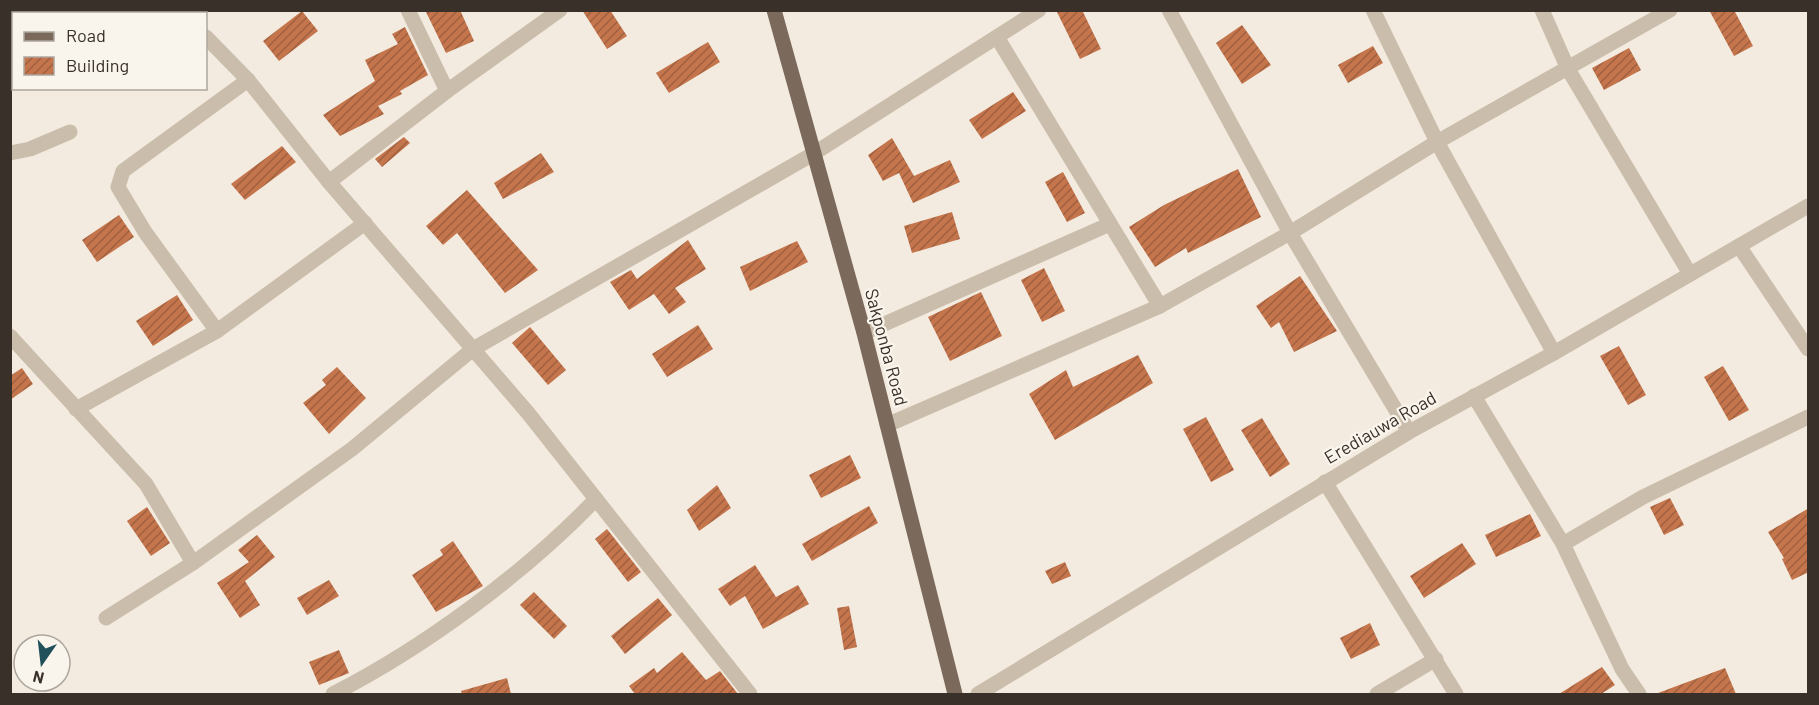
<svg xmlns="http://www.w3.org/2000/svg" width="1819" height="705" font-family="Barlow,sans-serif">
<style>
.building{fill:url(#building-hatch)}
.lines{fill:none;stroke-linecap:round;stroke-linejoin:round}
.minor{stroke:#cbbdab;stroke-width:15}
.major{stroke:#7b695c;stroke-width:15}
.labels{text-anchor:middle;dominant-baseline:central;stroke-width:4.5;stroke-linejoin:round;paint-order:stroke}
.street-label{font-size:18px;fill:#39302a;stroke:#faf5ec}
</style>
<defs>
<pattern id="building-hatch" width="6" height="6" patternUnits="userSpaceOnUse" patternTransform="scale(1.5)"><rect width="6" height="6" fill="#c4754c"/><path d="M-1 1l2-2M0 6l6-6M5 7l2-2" fill="none" stroke="#a0603f"/></pattern>
</defs>
<rect width="100%" height="100%" fill="#f3ebdf"/>
<g class="building">
<path d="M425,10H460L474,41L446,53Z"/>
<path d="M582,10H610L627,36L607,49Z"/>
<path d="M1056,10H1082L1101,49L1080,59Z"/>
<path d="M1709,10H1734L1753,46L1734,56Z"/>
<path d="M302,11L318,31L279,61L263,41Z"/>
<path d="M1242,25L1271,65L1242,84L1216,43Z"/>
<path d="M405,27L428,75L400,91L402,94L378,106L384,114L340,136L323,115L375,81L365,60L398,44L392,34Z"/>
<path d="M708,42L720,62L669,93L656,73Z"/>
<path d="M1373,46L1383,63L1348,83L1338,65Z"/>
<path d="M1629,48L1641,70L1604,90L1592,68Z"/>
<path d="M1013,92L1026,111L982,139L969,120Z"/>
<path d="M404,137L410,143L382,167L375,159Z"/>
<path d="M892,138L914,176L950,160L960,182L913,203L899,173L883,181L868,155Z"/>
<path d="M282,146L296,162L245,200L231,184Z"/>
<path d="M541,153L554,172L503,199L494,183Z"/>
<path d="M1238,169L1261,217L1188,253L1186,248L1155,267L1129,227L1164,205Z"/>
<path d="M1063,172L1085,213L1067,222L1045,182Z"/>
<path d="M467,190L538,270L505,293L457,233L443,245L426,226Z"/>
<path d="M952,212L960,239L912,253L904,226Z"/>
<path d="M119,215L134,237L97,262L82,240Z"/>
<path d="M688,240L706,269L675,288L686,302L669,314L654,294L629,310L610,282L631,270L637,279Z"/>
<path d="M797,241L808,262L750,291L740,267Z"/>
<path d="M1044,268L1065,311L1042,322L1021,280Z"/>
<path d="M1300,276L1337,331L1294,352L1279,322L1271,328L1256,306Z"/>
<path d="M981,292L1002,336L950,361L928,317Z"/>
<path d="M177,295L193,320L153,346L136,321Z"/>
<path d="M698,325L713,349L667,377L652,354Z"/>
<path d="M530,327L566,370L548,385L512,343Z"/>
<path d="M1619,346L1646,395L1628,405L1600,356Z"/>
<path d="M1138,355L1153,383L1055,440L1029,394L1066,370L1073,387Z"/>
<path d="M1723,366L1749,410L1729,421L1704,377Z"/>
<path d="M337,367L366,398L329,434L303,403L326,385L322,380Z"/>
<path d="M22,368L33,384L10,400V376Z"/>
<path d="M1206,417L1234,470L1211,482L1183,429Z"/>
<path d="M1262,418L1290,464L1270,477L1241,430Z"/>
<path d="M850,455L861,478L821,498L809,475Z"/>
<path d="M717,485L731,508L699,531L687,510Z"/>
<path d="M1670,498L1684,525L1664,535L1650,507Z"/>
<path d="M869,506L878,523L812,561L802,544Z"/>
<path d="M147,507L170,543L151,556L127,521Z"/>
<path d="M1809,508V572L1792,580L1782,559L1784,558L1768,532Z"/>
<path d="M1530,514L1541,536L1496,557L1485,535Z"/>
<path d="M607,529L641,572L628,582L595,539Z"/>
<path d="M257,535L275,557L245,581L260,605L240,618L217,583L249,562L238,550Z"/>
<path d="M453,541L483,586L436,612L412,575L443,555L440,550Z"/>
<path d="M1462,543L1476,564L1424,598L1410,576Z"/>
<path d="M1065,562L1071,576L1052,584L1045,571Z"/>
<path d="M755,565L776,597L798,585L809,604L763,629L745,596L730,606L718,589Z"/>
<path d="M329,580L339,596L307,615L297,598Z"/>
<path d="M534,592L567,626L554,639L520,605Z"/>
<path d="M658,598L672,615L625,654L611,636Z"/>
<path d="M849,606L857,647L844,650L837,608Z"/>
<path d="M1370,623L1380,645L1351,659L1340,638Z"/>
<path d="M339,650L349,673L319,685L309,662Z"/>
<path d="M682,652L706,680L720,671L738,694H635L629,686L654,668L657,673Z"/>
<path d="M1602,667L1615,685L1601,694H1559Z"/>
<path d="M1725,668L1736,694H1658V693Z"/>
<path d="M507,678L511,694H462L461,691Z"/>
</g>
<g class="lines">
<g class="minor">
<path d="M179,10L182,14"/>
<path d="M408,10L447,91"/>
<path d="M1169,10L1290,233L1409,432"/>
<path d="M1373,10L1437,142L1554,353"/>
<path d="M1542,10L1568,69L1690,274"/>
<path d="M206,37L248,80L329,182L528,413L750,694"/>
<path d="M997,37L1160,306"/>
<path d="M10,153L30,149L70,132"/>
<path d="M329,182L447,91L560,10"/>
<path d="M1739,246L1808,349"/>
<path d="M217,331L145,232L118,187L123,171L248,80"/>
<path d="M864,333L1110,224"/>
<path d="M10,336L146,484L193,563"/>
<path d="M1474,396L1563,544L1622,669L1639,694"/>
<path d="M76,409L217,331L365,223"/>
<path d="M887,425L1160,306L1290,233L1437,142L1670,10"/>
<path d="M1325,482L1456,694"/>
<path d="M1563,544L1643,497L1808,417"/>
<path d="M106,618L193,563L352,449L473,349L813,154L1039,10"/>
<path d="M333,694C425,647 525,573 596,499"/>
<path d="M978,694L1409,432L1554,353L1808,206"/>
<path d="M1377,694L1436,659"/>
</g>
<path class="major" d="M774,10L864,333L955,694"/>
</g>
<g class="labels">
<g class="street-label">
<text transform="translate(887 347) rotate(75)">Sakponba Road</text>
<text transform="translate(1380 427) rotate(-30)">Erediauwa Road</text>
</g>
</g>
<rect width="1819" height="705" fill="none" stroke="#39302a" stroke-width="24"/>
<rect x="12" y="12" width="195" height="78" fill="#faf5ec" stroke="#ada69e" stroke-width="1.5"/>
<rect x="24" y="32" width="30" height="9" fill="#7b695c" stroke="#ada69e" stroke-width="1.5"/>
<text x="66" y="42" font-size="18" fill="#39302a">Road</text>
<rect x="24" y="57" width="30" height="18" fill="url(#building-hatch)" stroke="#ada69e" stroke-width="1.5"/>
<text x="66" y="72" font-size="18" fill="#39302a">Building</text>
<g transform="translate(42 663) rotate(194)"><circle r="28" fill="#faf5ec" stroke="#ada69e" stroke-width="1.5"/>
<path d="M0-4.5L10 22L0 15L-10 22Z" fill="#20515a"/>
<text y="-9" font-size="16" font-weight="bold" text-anchor="middle" fill="#39302a">N</text>
</g>
</svg>
